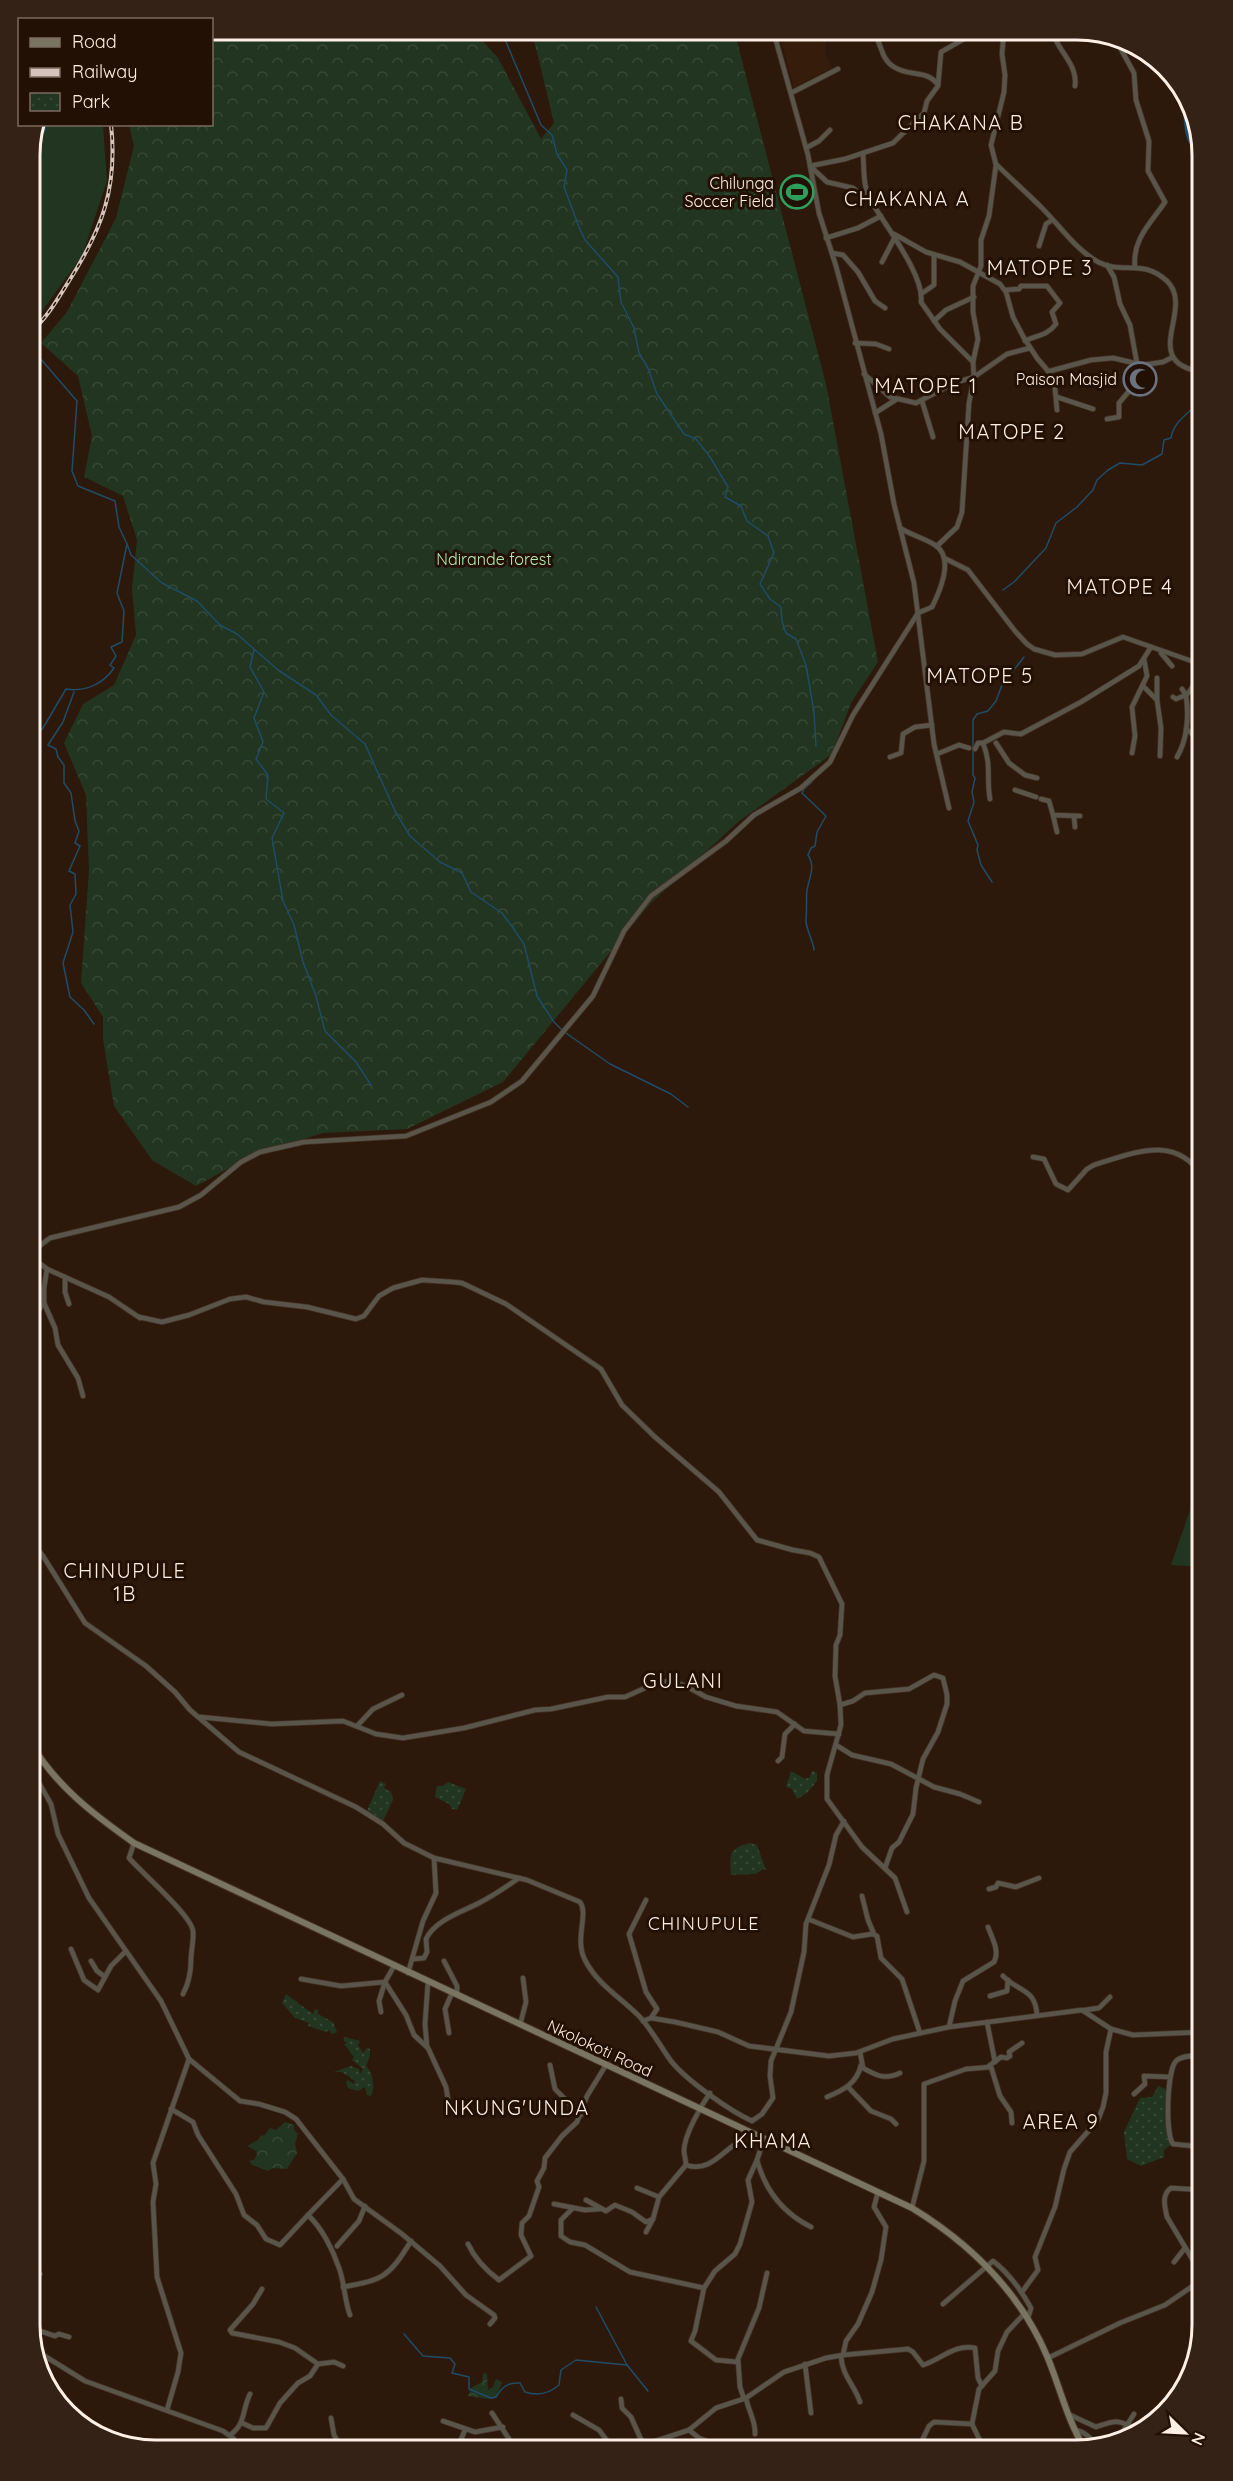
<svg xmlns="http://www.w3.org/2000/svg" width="1233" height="2481" font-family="Quicksand,sans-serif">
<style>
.built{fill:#361c0b}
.green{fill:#213520}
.forest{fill:url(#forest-crowns)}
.park{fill:url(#park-dots)}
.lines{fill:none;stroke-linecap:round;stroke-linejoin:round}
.stream{stroke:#1f4c66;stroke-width:1.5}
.river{stroke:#1f4c66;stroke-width:7}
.minor-casing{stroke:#463326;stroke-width:6}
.secondary-casing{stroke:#463326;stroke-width:8}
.minor{stroke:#59554a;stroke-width:4.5}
.secondary{stroke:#7a7463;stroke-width:6}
.rail-casing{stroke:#d4c4bb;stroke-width:4}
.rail{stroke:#231004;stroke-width:1.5;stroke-dasharray:4.5;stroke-linecap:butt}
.labels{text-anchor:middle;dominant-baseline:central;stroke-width:6;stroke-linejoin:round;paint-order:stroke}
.poi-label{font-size:16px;fill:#fff0e7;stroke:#231004;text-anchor:end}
.park-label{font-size:16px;fill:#b5ebb2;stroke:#231004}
.street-label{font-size:16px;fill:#fff0e7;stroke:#231004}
.neighbourhood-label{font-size:18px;letter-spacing:1.5px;fill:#fff0e7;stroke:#231004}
.quarter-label{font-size:20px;letter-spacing:1.5px;fill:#fff0e7;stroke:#231004}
.rim{fill:none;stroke:#fff0e7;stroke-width:3}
</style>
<defs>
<pattern id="forest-crowns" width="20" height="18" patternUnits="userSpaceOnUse" patternTransform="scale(1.5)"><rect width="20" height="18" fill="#213520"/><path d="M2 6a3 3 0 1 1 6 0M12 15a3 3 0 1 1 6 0" fill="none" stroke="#374936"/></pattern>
<pattern id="park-dots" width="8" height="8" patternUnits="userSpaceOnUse" patternTransform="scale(1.5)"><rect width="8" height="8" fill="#213520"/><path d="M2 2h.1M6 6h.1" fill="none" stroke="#374936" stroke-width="1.8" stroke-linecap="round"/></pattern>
</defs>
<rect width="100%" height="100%" fill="#2d190c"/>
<path class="built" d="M778,30H827L829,37L825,45V54L832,68L794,87Z"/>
<g class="green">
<path d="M36,125H103L107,181L82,256L37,318L30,324V148Z"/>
<path d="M1203,1472V1567L1171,1565Z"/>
</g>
<g class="forest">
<path d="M212,30H473L498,58L541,139L554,123L535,44L526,30H734L826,384L878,662L851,703L832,754L738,822L650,904L503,1082L407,1129L323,1133L255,1154L196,1186L152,1160L114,1106L103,1039V1017L81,983L89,870L86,795L64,743L83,704L114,685L136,635L132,589L137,540L123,496L84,477L92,436L78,376L41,343L67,312L116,218L134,146L129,125L212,124Z"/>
<path d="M285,2122L294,2125V2130L298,2134L295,2144L297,2153L287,2169L273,2168L268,2171L252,2165L249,2161L254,2160L257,2155L256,2151L247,2146L258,2140L261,2135L264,2136L270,2128L276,2130Z"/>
<path d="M483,2373L487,2374L488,2390L493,2387L496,2379L502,2382L496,2398L489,2399L468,2396L471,2388L482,2382Z"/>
</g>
<g class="park">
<path d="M791,1771L805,1779L810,1777L812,1771L817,1773V1781L807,1793L797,1799L792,1789L786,1787Z"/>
<path d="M380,1781L386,1784L384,1788L391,1792L393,1800L382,1823L365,1815Z"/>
<path d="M448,1782L466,1789L457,1810L452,1809L449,1804L435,1797L437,1786H443Z"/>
<path d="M750,1843L757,1845L766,1870L764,1869L755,1874L731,1875C730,1856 727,1849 750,1843Z"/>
<path d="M286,1994L313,2014L315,2009L318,2010V2014L333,2022L337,2032L332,2034L329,2030L326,2032L308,2026L309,2023L295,2018L282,2003Z"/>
<path d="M345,2037L360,2041L358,2045L363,2053L367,2048L370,2049V2055L366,2066C372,2072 376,2086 371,2096L367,2095L365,2087L358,2091L348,2088L346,2082L348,2080L354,2084L355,2081L342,2072H334L351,2066L359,2069L360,2074L363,2069L352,2060L354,2057L344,2044L347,2043L343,2040Z"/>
<path d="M1158,2086L1168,2090L1167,2130L1171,2145L1164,2150V2157L1141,2166L1127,2159L1124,2132L1140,2098L1152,2097Z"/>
</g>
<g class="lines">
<g class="stream">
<path d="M501,30L541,125L552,135L557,154L567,170L564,187L579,227L585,240L618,277L621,302L634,328L639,353L648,368L657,394L684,434L696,439L710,457L728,487L725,497L741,506L747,521L768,536L774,553L760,584L770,599L781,607L782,621L786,633L796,639L806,665L814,712L816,746"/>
<path d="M30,194L33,185L30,183"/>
<path d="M127,544L131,555L162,583L197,601L220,625L237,634L278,670L316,695L331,715L365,744L395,811L410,836L440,862L462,873L471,892L502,913L511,925L524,944L537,996L554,1022L562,1030"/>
<path d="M1003,590L1014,582L1046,548L1056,523L1077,507L1093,490L1097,480L1108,470L1120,463L1142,465L1162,454L1164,440L1171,438C1174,419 1192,412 1203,398"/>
<path d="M254,650L250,667L264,692L254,718L263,742L256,759L268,775L266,799L284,813L272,838L283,901L294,925L303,962L316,996L325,1031L356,1062L371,1085"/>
<path d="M74,692L63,722L48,745L56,749L58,757L64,765V783L71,793L75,821L79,831L75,843L80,846L69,871L75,874L76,894L70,905L73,932L63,963L70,997L84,1010L94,1024"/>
<path d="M30,742L43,728L66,689C86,692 103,684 114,668L110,665L116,656L111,647L122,642L124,611L117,593L127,544L119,527L115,501L78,486L72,471L77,401L39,357L30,356"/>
<path d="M812,782L804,789L802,793L826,816L817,832L815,846L811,848L808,855C816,867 809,878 807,890C806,896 807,911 806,918C805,929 813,939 814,950"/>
<path d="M992,882L981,865L977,850L978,845L968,821L974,802L972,792L975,778L973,775V720L977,714L988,711L996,701L1002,685L1024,657"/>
<path d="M566,1033L610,1064L671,1094L688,1107"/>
<path d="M596,2307L627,2365L648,2391"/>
<path d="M404,2334L423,2356L450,2358L455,2364L452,2373L469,2377V2389L491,2398L496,2397C502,2387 508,2382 520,2383L525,2392C538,2396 549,2394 559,2385L561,2370L576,2360L627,2365"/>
</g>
<g class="river">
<path d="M1187,99C1187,119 1185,141 1202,153"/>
<path d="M30,147L34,144L43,128L41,124"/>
</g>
<g class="minor-casing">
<g id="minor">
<path d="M773,30L808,155L819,213L836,266L881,434L894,504L914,583L934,744L949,808"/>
<path d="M872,30C882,42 880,59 894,67C909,77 927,69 938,85"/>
<path d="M1052,30C1056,50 1078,63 1075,86"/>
<path d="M1117,42L1134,73L1136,100L1149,141L1148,171L1165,202C1151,223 1132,239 1135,267"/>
<path d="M791,93L838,69"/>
<path d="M806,148L819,141L830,130"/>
<path d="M863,153C864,167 863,187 870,199C883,223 925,275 921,302L940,329L973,362"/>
<path d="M996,164C1011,179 1027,193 1042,208C1061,227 1074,248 1098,262C1123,275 1142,258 1167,281C1196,309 1137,363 1203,372"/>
<path d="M871,202L853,188L827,182L810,166L845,159L893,143L924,113L927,101L938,86L941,52L980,30"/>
<path d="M894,234L926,252L960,262L1000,284L1006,292L1013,317L1024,338L1037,358L1054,378L1057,410"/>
<path d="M826,238L858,228L881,216"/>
<path d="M1039,246L1046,224L1052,220"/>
<path d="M832,253L843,255L858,272L875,301L885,308"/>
<path d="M882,262L895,237"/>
<path d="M1005,290L1019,289L1021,286H1047L1060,303L1052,312L1056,324C1047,336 1037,335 1025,341"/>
<path d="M921,294L934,285V255"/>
<path d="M934,321L946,310L974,297"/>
<path d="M855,343L876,344L889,349"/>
<path d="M1050,371L1091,360L1113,358L1143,365L1163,362L1173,357"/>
<path d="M864,374L890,397L916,403L954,383L974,377L1007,354L1030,348"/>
<path d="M1057,397L1093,409"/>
<path d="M922,401L933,437"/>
<path d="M875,413L897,399"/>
<path d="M1107,419L1119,417V403L1130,390L1138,369L1130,325L1120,304L1114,277L1107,265"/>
<path d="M937,546L957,527L962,512L969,403L974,377L973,362L978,339L973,312V286L981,266V240L989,216L996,165L991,145L1004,92L1005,75L1002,54L1004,30"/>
<path d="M944,558L968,570L1015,631L1027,644L1034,649L1055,655L1082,654L1123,637L1203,665"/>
<path d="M1161,653L1172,666"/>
<path d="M1157,678V700"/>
<path d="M1143,686L1157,700L1161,728L1160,756"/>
<path d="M1173,697L1176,699L1186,695L1182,689"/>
<path d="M1186,729L1203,742"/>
<path d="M983,743L1004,732L1021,734L1081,702L1139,666L1151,647"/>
<path d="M996,743L1009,763L1025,775L1037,778"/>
<path d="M975,749L978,743H983C992,766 986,777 990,799"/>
<path d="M1132,753L1135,736L1132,707L1147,676L1144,659"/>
<path d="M937,754L959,745L969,748"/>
<path d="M890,757L901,753L903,734L915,727L932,725"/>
<path d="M1177,757C1188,738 1189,717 1186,695C1196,686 1196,677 1198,664"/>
<path d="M1015,790L1036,797"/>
<path d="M1041,799L1049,801L1053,815L1080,816"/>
<path d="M1053,815L1057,832"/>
<path d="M1074,817L1075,827"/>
<path d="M1033,1157L1044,1159L1056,1184L1068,1190L1087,1169L1094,1165C1134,1153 1175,1133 1203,1177"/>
<path d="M30,1253L50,1238L179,1207L201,1195L241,1162L260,1152L304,1142L406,1136L491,1102L522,1081L593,996L624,931L651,896L726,841L754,815L801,788L830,762L853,715L918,613L932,607C940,591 955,558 935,545C924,538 911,535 900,528"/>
<path d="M30,1256L47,1269L109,1297L140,1318"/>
<path d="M47,1269L44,1288V1303L55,1328L58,1345L78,1378L83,1396"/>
<path d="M65,1277V1292L69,1304"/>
<path d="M35,1315L44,1303"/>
<path d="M139,1317L162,1322L189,1315L230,1299L246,1297L264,1302L307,1307L356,1319L364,1316L379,1296L393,1288L422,1280L453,1282L462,1283L506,1304L601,1369L622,1405L655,1437L719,1492L757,1540L793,1550L810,1553L819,1557L842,1604L840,1635L836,1645L835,1676L840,1705L841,1725L827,1775V1799L862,1847L895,1878L907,1912"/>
<path d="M30,1407L32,1410"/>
<path d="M30,1540L43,1556L85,1623L146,1666L175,1692L190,1710L239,1752L356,1807L383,1824L404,1843L434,1858L527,1880L580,1902C589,1914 574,1939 585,1960C597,1984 620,1997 639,2016C652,2030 660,2046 671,2061C686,2080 730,2111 752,2121L762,2114L773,2098L770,2076L771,2061L791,2012L804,1952L806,1924L829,1865L836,1835L844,1821"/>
<path d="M840,1705L853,1701L865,1693L909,1689L934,1675L943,1678L947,1695V1704L938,1732L923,1759L916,1788L913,1814L899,1842L892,1848L885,1868"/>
<path d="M200,1717L272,1724L343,1721L376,1734L403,1738L464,1728L535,1710L551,1709L608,1697H625L654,1684L669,1681L686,1686L706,1697L736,1706L777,1712L804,1731L839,1734"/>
<path d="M357,1726L373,1709L402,1695"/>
<path d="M836,1745L852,1755L891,1764L934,1787L960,1794L979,1802"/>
<path d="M778,1761L782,1757L785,1734L795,1724"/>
<path d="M30,1773L39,1783L51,1804L58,1834L89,1898L161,2001L189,2059L240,2101L259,2104L285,2112L296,2119L343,2179L354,2199L402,2234L440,2266L466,2295L494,2315L495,2318L490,2324"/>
<path d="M134,1843L129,1858C142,1873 191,1915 193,1931C194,1941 191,1950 191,1959C191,1971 189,1983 183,1994"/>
<path d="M989,1889L996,1887L998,1883L1016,1887L1039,1878"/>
<path d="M862,1896L868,1920L874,1934"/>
<path d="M646,1900L629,1934L646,1992L657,2009L651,2018"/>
<path d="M808,1919L853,1937L872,1934L877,1936L881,1958L902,1979L920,2033"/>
<path d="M71,1949L84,1980L98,1990L111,1966L125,1952"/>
<path d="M413,1959L424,1958L427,1952L426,1939C435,1920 462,1912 479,1903C493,1896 506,1887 519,1878"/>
<path d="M91,1961L97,1971L105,1977"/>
<path d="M444,1961L457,1986V1995"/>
<path d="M394,1966L385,1982L406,2015L414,2035L428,2048L446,2087L448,2099"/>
<path d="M408,1973L423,1921L436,1893L434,1858"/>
<path d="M1003,1976C1018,1992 1036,1988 1037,2016"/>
<path d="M301,1979L341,1986L385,1982L379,2001L381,2012"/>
<path d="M990,1996L1007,1991L1008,1980"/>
<path d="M1085,2010L1099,2008L1110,1997"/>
<path d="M643,2021L651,2018L675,2022L718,2032L749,2046L829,2056L856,2053L893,2039L949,2027L1082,2010L1111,2029L1133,2035L1203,2032"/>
<path d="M987,2022L995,2062"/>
<path d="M520,2025L526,2002L523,1978"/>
<path d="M949,2027L955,2001L963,1981L994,1962C1000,1951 992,1938 988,1927"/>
<path d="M449,2033L445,2009L452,1993"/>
<path d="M427,2047L425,2024L428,1982"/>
<path d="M860,2052L863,2068C877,2076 885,2080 900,2073"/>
<path d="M550,2065L555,2089L581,2115"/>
<path d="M989,2066L1001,2057L1007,2058L1010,2056L1009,2052L1022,2043"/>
<path d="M848,2087L871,2111L891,2119L896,2124"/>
<path d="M1134,2094L1145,2084L1144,2076L1170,2077"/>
<path d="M827,2097C844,2090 857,2083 861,2065"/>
<path d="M171,2109L193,2122L198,2135L236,2194L244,2215L257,2225L266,2239L280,2245L308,2215"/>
<path d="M764,2139L757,2160C765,2190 783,2213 811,2227"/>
<path d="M1203,2147L1173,2144C1165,2134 1167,2070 1176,2061C1182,2055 1195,2056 1203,2055"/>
<path d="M686,2165C710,2173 722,2151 740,2141"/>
<path d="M343,2179L308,2215C322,2228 333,2250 339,2268C345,2284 344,2299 350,2315"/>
<path d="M637,2188L659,2197"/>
<path d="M586,2200L606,2211L615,2205L632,2212L646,2222L653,2219"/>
<path d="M554,2204L585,2210L600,2209"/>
<path d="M573,2208L561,2220V2236L570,2242L585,2245L630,2272L704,2288"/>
<path d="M912,2208L924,2161V2084L966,2069L991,2067L1000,2096L1011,2112L1012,2123"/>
<path d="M646,2232L653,2219L659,2197L686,2165C686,2160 684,2155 684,2151C684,2135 701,2106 710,2093"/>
<path d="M468,2244C475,2259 487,2271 499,2280L531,2256L521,2235L522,2223L529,2216L539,2187L537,2181L544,2168L545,2158L562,2136L577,2122L587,2096L606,2065"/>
<path d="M337,2246L359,2221L365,2206"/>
<path d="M1174,2262L1185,2248"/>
<path d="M1203,2277L1167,2217C1165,2207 1161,2195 1171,2188L1203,2190"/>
<path d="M343,2287C383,2280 389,2277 411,2241"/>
<path d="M262,2289L253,2304L230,2330L232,2333L279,2342L295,2348L318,2364L334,2362L343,2366"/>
<path d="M1022,2292L1038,2270L1035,2257L1055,2207L1064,2169L1070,2152L1098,2120L1103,2107L1106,2093V2052L1111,2029"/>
<path d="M30,2297L34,2280L40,2274"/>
<path d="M943,2304L993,2261C1010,2274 1021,2290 1031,2308L1028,2318"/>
<path d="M31,2328L55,2336L59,2334L69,2337"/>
<path d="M35,2350L85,2381L223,2431L233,2438L242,2451"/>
<path d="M843,2355L908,2349L913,2352L923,2365C942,2359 954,2344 975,2348L978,2378L982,2386"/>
<path d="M841,2356C842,2376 854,2384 860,2402"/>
<path d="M1048,2358L1120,2323L1165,2305L1203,2279"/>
<path d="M738,2362L716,2360L691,2341L695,2331L704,2288L715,2271L735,2254L740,2244L752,2202L748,2180L757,2160"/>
<path d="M805,2364L811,2413"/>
<path d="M746,2398C748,2410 756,2421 755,2434"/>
<path d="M621,2399L622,2408L631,2417L643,2444"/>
<path d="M744,2399L740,2387L738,2359L759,2308L767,2273"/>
<path d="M167,2410L178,2372L181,2353L157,2277L153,2202L156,2184L153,2163L189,2059"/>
<path d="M492,2413L513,2445V2451"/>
<path d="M1068,2414L1096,2427C1116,2420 1116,2419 1137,2429"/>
<path d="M573,2415L599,2430L615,2451"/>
<path d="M331,2418L334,2435L343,2451"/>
<path d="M443,2421L475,2432L503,2427"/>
<path d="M242,2423L253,2428H266L280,2403L298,2383L310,2376L318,2364"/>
<path d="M972,2424L985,2451"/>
<path d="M689,2430L699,2438L733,2451"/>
<path d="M1075,2430C1085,2431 1092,2440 1098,2447"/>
<path d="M230,2435C246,2424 242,2410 250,2394"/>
<path d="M1115,2444L1134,2414"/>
<path d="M456,2451L465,2430"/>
<path d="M625,2451L689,2430L716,2408L746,2398L784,2372L826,2358L843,2355L846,2341L858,2324L872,2292L881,2260L886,2227L874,2207L878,2192"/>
<path d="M917,2451L929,2426L934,2422L972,2424L979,2389L995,2371L998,2351L1007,2332L1025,2313"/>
</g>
</g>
<g class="secondary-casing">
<path id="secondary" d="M30,1742C56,1786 93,1814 134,1843L912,2208C971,2244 1019,2291 1047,2356C1060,2387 1067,2420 1085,2449"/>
</g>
<use href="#minor" class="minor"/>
<use href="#secondary" class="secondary"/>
<g class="rail-casing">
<path id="rail" d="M30,333C47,318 57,300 69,281C102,229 118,188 111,124"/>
</g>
<use href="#rail" class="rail"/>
</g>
<defs>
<g id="stadium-ring" transform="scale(1.725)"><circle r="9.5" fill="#231004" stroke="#2e9e5b" stroke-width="1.5"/><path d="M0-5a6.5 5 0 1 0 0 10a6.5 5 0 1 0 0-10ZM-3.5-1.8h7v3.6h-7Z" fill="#2e9e5b"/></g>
<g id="mosque-ring" transform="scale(1.725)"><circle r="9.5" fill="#231004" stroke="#6b7280" stroke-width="1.5"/><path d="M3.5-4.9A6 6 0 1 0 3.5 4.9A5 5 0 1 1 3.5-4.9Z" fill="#6b7280"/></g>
</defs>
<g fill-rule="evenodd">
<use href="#stadium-ring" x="797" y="192"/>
<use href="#mosque-ring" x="1140" y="379"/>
</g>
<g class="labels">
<g class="poi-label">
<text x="774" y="183">Chilunga<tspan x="774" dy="18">Soccer Field</tspan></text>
<text x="1117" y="379">Paison Masjid</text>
</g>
<g class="park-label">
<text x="494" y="559">Ndirande forest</text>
</g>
<g class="street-label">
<text transform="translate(600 2048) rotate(25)">Nkolokoti Road</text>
</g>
<g class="neighbourhood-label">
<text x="704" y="1923">CHINUPULE</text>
</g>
<g class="quarter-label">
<text x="961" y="122">CHAKANA B</text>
<text x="907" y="198">CHAKANA A</text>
<text x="1040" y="267">MATOPE 3</text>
<text x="926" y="385">MATOPE 1</text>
<text x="1012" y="431">MATOPE 2</text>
<text x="1120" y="586">MATOPE 4</text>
<text x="980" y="675">MATOPE 5</text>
<text x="125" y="1570">CHINUPULE<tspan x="125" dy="23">1B</tspan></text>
<text x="683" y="1680">GULANI</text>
<text x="517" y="2107">NKUNG'UNDA</text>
<text x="1061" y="2121">AREA 9</text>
<text x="773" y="2140">KHAMA</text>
</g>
</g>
<path d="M0 0H1233V2481H0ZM155 40H1077A115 115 0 0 1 1192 155V2325A115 115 0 0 1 1077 2440H155A115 115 0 0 1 40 2325V155A115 115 0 0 1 155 40Z" fill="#352216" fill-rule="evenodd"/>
<path class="rim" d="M155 40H1077A115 115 0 0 1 1192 155V2325A115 115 0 0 1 1077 2440H155A115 115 0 0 1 40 2325V155A115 115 0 0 1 155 40Z"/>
<rect x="18" y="18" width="195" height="108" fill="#231004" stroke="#7b6a5f" stroke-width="1.5"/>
<rect x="30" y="38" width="30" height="9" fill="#7a7463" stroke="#7b6a5f" stroke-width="1.5"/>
<text x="72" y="48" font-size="18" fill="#fff0e7">Road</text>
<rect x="30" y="68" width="30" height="9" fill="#d4c4bb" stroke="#7b6a5f" stroke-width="1.5"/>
<text x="72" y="78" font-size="18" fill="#fff0e7">Railway</text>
<rect x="30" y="93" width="30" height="18" fill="url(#park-dots)" stroke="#7b6a5f" stroke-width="1.5"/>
<text x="72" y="108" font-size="18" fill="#fff0e7">Park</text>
<g transform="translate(1185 2433) rotate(114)" stroke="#231004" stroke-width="4.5" paint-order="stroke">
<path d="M0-4.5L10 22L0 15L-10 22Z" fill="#fff0e7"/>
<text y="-9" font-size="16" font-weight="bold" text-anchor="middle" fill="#fff0e7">N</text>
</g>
</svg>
